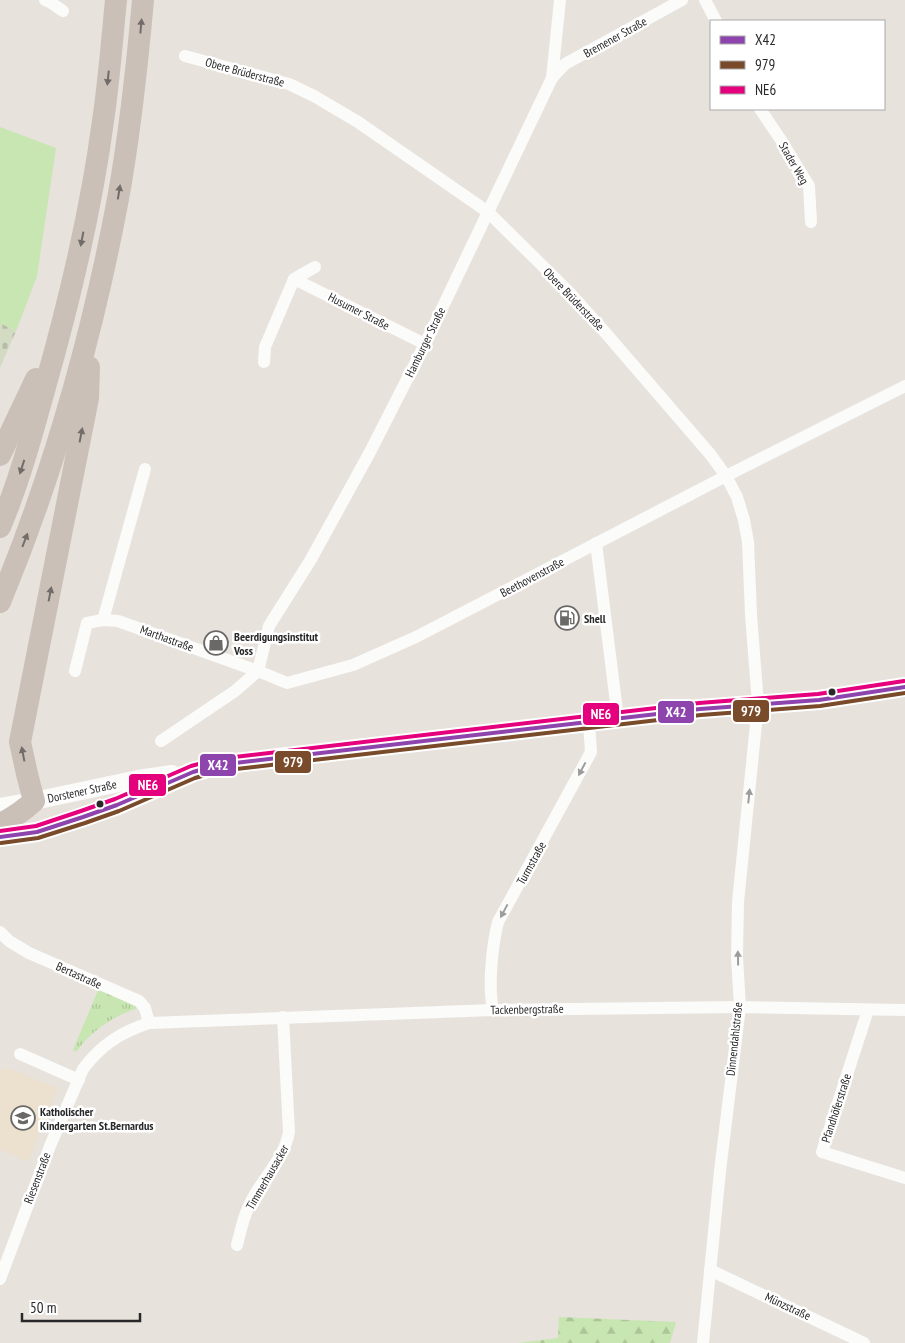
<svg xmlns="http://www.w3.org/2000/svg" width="905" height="1343" font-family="'PT Sans Narrow',sans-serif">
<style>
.education{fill:#ece1cf}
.grass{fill:url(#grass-tufts)}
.forest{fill:url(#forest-firs)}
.cemetery{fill:url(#cemetery-stones)}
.garden{fill:#c8e6b1}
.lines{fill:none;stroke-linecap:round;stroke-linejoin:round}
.minor{stroke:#fbfbfa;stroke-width:12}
.secondary{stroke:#fbfbfa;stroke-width:18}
.motorway{stroke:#cbc0b8;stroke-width:22}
.bus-1-casing{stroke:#fff;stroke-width:8}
.bus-2-casing{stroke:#fff;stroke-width:8}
.bus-3-casing{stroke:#fff;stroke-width:8}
.bus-1{stroke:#8e44ad;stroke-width:4}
.bus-2{stroke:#7a4b2a;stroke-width:4}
.bus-3{stroke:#e5007d;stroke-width:4}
.oneway{fill:#716c69}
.oneway2{fill:#9c9c9c}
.bus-dot{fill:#282828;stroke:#fff;stroke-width:2}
.labels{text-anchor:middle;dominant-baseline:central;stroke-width:5;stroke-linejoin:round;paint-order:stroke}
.street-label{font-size:12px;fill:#282828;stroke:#fff}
.poi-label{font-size:12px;font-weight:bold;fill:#282828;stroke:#fff;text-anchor:start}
.line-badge{stroke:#fff;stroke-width:2}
.badge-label{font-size:14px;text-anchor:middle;font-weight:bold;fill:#fff}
</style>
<defs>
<pattern id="grass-tufts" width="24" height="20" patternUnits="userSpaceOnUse" patternTransform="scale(1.25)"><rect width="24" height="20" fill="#c8e6b1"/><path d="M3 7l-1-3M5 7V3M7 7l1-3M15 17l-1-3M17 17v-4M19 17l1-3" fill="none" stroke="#acc598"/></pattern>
<pattern id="forest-firs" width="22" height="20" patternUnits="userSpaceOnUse" patternTransform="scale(1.25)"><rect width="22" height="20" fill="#c8e6b1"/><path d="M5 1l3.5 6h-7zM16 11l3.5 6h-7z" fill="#acc598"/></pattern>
<pattern id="cemetery-stones" width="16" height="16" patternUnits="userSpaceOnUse" patternTransform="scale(1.25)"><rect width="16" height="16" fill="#d3dcc2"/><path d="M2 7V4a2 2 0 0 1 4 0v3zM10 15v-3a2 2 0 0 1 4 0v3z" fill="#b5bda7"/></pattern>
</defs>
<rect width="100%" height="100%" fill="#e7e2dc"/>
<path class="education" d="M7,1068L58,1088L28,1162L0,1149V1070Z"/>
<path class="grass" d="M99,988L138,1008C113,1016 92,1030 76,1052L73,1050Z"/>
<path class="forest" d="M559,1317L676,1322L670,1343H518L558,1338Z"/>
<path class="cemetery" d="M0,323L16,331L0,368Z"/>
<path class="garden" d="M0,127L56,148L37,276L16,331L0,323Z"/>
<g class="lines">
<g class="minor">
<path d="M45,0L50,2L63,11"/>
<path d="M705,0L716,21"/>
<path d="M185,56L289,84L314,96L358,122L488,212L570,293L603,330L710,454L726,476L737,497L744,520L748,542L751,615L758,704L738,902L737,957L740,1007L720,1171L703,1343"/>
<path d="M552,78L565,64L682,0"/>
<path d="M760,109L781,140L809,186L811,222"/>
<path d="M294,279L425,344"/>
<path d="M264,362L265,347L294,279L315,267"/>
<path d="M596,543L618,719"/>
<path d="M103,620L145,469"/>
<path d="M75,671L87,623L103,620L118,621L258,671L269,626L310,561L370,452L425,344L552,78L560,0"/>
<path d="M161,741L235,691L258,671L287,683L353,665L416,637L726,476L905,386"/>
<path d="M0,932L9,941L29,953L139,1001L145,1008L149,1023"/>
<path d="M493,1010C488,986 492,946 498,922L591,752L589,723"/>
<path d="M868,1010L822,1152L905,1178"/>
<path d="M20,1054L79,1080"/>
<path d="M237,1245C240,1233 243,1219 248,1208C259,1181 284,1161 289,1132L283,1017"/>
<path d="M710,1270L864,1343"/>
<path d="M0,1279L50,1146L83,1069C101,1045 121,1032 149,1023L493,1010L740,1007L905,1010"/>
</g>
<g class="secondary">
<path d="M0,807L34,801L138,779L172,774"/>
<path d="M0,837L37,832L83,817L117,805L193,772L218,765L700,709L819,700L905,687"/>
</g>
<g class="motorway">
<path d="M0,455L36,379"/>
<path d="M0,527C19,482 32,434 45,387C70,299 91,211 103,121C109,81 112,40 116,0"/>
<path d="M0,602C54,472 92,337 118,199C130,133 137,67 143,0"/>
<path d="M0,824C13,818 23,811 34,801L27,774L20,742L88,398L89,367"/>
</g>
<g class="bus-1-casing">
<path id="bus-1" d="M0,837L37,832L83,817L117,805L193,772L218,765L700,709L819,700L905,687"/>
</g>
<g class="bus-2-casing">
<path id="bus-2" d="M1,843L38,838L85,823L119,811L195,778L219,771L701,715L820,706L905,693"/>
</g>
<g class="bus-3-casing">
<path id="bus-3" d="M0,831L36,826L81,811L115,799L191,766L217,759L699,703L818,694L904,681"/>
</g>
<use href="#bus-1" class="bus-1"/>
<use href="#bus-2" class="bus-2"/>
<use href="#bus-3" class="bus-3"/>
</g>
<defs><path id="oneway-solid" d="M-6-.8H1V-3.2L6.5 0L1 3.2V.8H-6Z" transform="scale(1.25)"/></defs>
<g class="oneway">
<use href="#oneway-solid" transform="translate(141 26) rotate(-85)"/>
<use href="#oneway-solid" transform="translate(108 78) rotate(96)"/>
<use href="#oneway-solid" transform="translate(119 192) rotate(-81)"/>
<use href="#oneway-solid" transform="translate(82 239) rotate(101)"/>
<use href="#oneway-solid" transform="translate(81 435) rotate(-79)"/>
<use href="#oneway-solid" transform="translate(22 467) rotate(108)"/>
<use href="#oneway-solid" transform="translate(25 540) rotate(-69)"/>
<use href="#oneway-solid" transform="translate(50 594) rotate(-79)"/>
<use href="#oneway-solid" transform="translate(23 754) rotate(-101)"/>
</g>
<g class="oneway2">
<use href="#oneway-solid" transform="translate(582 769) rotate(118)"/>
<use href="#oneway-solid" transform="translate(749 796) rotate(-84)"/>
<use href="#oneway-solid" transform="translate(504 911) rotate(118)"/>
<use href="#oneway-solid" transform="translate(738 958) rotate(-91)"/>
</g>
<defs>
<g id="fuel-ring" transform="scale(1.25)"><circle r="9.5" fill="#fff" stroke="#6b6967" stroke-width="1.5"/><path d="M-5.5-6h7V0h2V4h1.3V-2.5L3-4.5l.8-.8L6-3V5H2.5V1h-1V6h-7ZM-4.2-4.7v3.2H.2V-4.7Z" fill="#6b6967"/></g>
<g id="shop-ring" transform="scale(1.25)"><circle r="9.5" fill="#fff" stroke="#6b6967" stroke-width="1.5"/><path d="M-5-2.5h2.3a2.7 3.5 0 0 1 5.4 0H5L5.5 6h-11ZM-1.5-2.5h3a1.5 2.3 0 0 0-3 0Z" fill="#6b6967"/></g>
<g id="school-ring" transform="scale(1.25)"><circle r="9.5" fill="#fff" stroke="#6b6967" stroke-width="1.5"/><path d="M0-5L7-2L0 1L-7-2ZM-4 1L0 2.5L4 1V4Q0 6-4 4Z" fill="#6b6967"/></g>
</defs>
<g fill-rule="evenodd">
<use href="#fuel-ring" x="567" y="618"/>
<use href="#shop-ring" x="216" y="643"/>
<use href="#school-ring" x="23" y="1118"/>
</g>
<g class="bus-dot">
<circle cx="832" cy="692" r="4.5"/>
<circle cx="100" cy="804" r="4.5"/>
</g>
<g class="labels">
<g class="street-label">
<text transform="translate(615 37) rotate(-29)">Bremener Straße</text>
<text transform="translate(245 72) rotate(15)">Obere Brüderstraße</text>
<text transform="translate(794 163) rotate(60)">Stader Weg</text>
<text transform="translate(574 299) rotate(46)">Obere Brüderstraße</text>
<text transform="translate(359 311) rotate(27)">Husumer Straße</text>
<text transform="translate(425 342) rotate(-64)">Hamburger Straße</text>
<text transform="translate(532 577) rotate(-28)">Beethovenstraße</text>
<text transform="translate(167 638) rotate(20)">Marthastraße</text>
<text transform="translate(82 791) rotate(-12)">Dorstener Straße</text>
<text transform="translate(531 863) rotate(-61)">Turmstraße</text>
<text transform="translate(79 975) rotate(24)">Bertastraße</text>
<text transform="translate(527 1009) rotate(-1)">Tackenbergstraße</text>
<text transform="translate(734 1039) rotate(-84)">Dinnendahlstraße</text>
<text transform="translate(836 1108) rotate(-72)">Pfandhöferstraße</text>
<text transform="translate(267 1177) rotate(-60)">Timmerhausacker</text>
<text transform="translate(37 1178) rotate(-69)">Riesenstraße</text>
<text transform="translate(788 1306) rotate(25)">Münzstraße</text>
</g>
<g class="poi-label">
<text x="584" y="618">Shell</text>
<text x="234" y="636">Beerdigungsinstitut<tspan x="234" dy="14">Voss</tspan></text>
<text x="40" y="1111">Katholischer<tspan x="40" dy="14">Kindergarten St.Bernardus</tspan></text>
</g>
</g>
<g class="line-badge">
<rect x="732" y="699" width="38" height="24" rx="5" fill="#7a4b2a"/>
<rect x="657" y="700" width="38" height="24" rx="5" fill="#8e44ad"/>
<rect x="582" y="702" width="38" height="24" rx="5" fill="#e5007d"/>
<rect x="274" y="750" width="38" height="24" rx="5" fill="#7a4b2a"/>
<rect x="199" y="753" width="38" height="24" rx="5" fill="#8e44ad"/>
<rect x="128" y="773" width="39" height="24" rx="5" fill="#e5007d"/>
</g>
<g class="badge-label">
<text x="751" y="716">979</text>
<text x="676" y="717">X42</text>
<text x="601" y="719">NE6</text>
<text x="293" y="767">979</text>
<text x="218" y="770">X42</text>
<text x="148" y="790">NE6</text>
</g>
<rect x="710" y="20" width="175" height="90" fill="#ffffff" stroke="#a9a9a9"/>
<rect x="720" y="36" width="25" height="8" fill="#8e44ad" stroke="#a9a9a9"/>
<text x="755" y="45" font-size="15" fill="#282828">X42</text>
<rect x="720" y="61" width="25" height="8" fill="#7a4b2a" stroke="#a9a9a9"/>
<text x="755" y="70" font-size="15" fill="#282828">979</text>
<rect x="720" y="86" width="25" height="8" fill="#e5007d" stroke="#a9a9a9"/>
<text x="755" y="95" font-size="15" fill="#282828">NE6</text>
<path d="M22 1313v8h118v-8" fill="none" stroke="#282828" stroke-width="2.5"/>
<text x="30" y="1313" font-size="15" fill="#282828" stroke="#ffffff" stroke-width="4" paint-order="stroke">50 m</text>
</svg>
